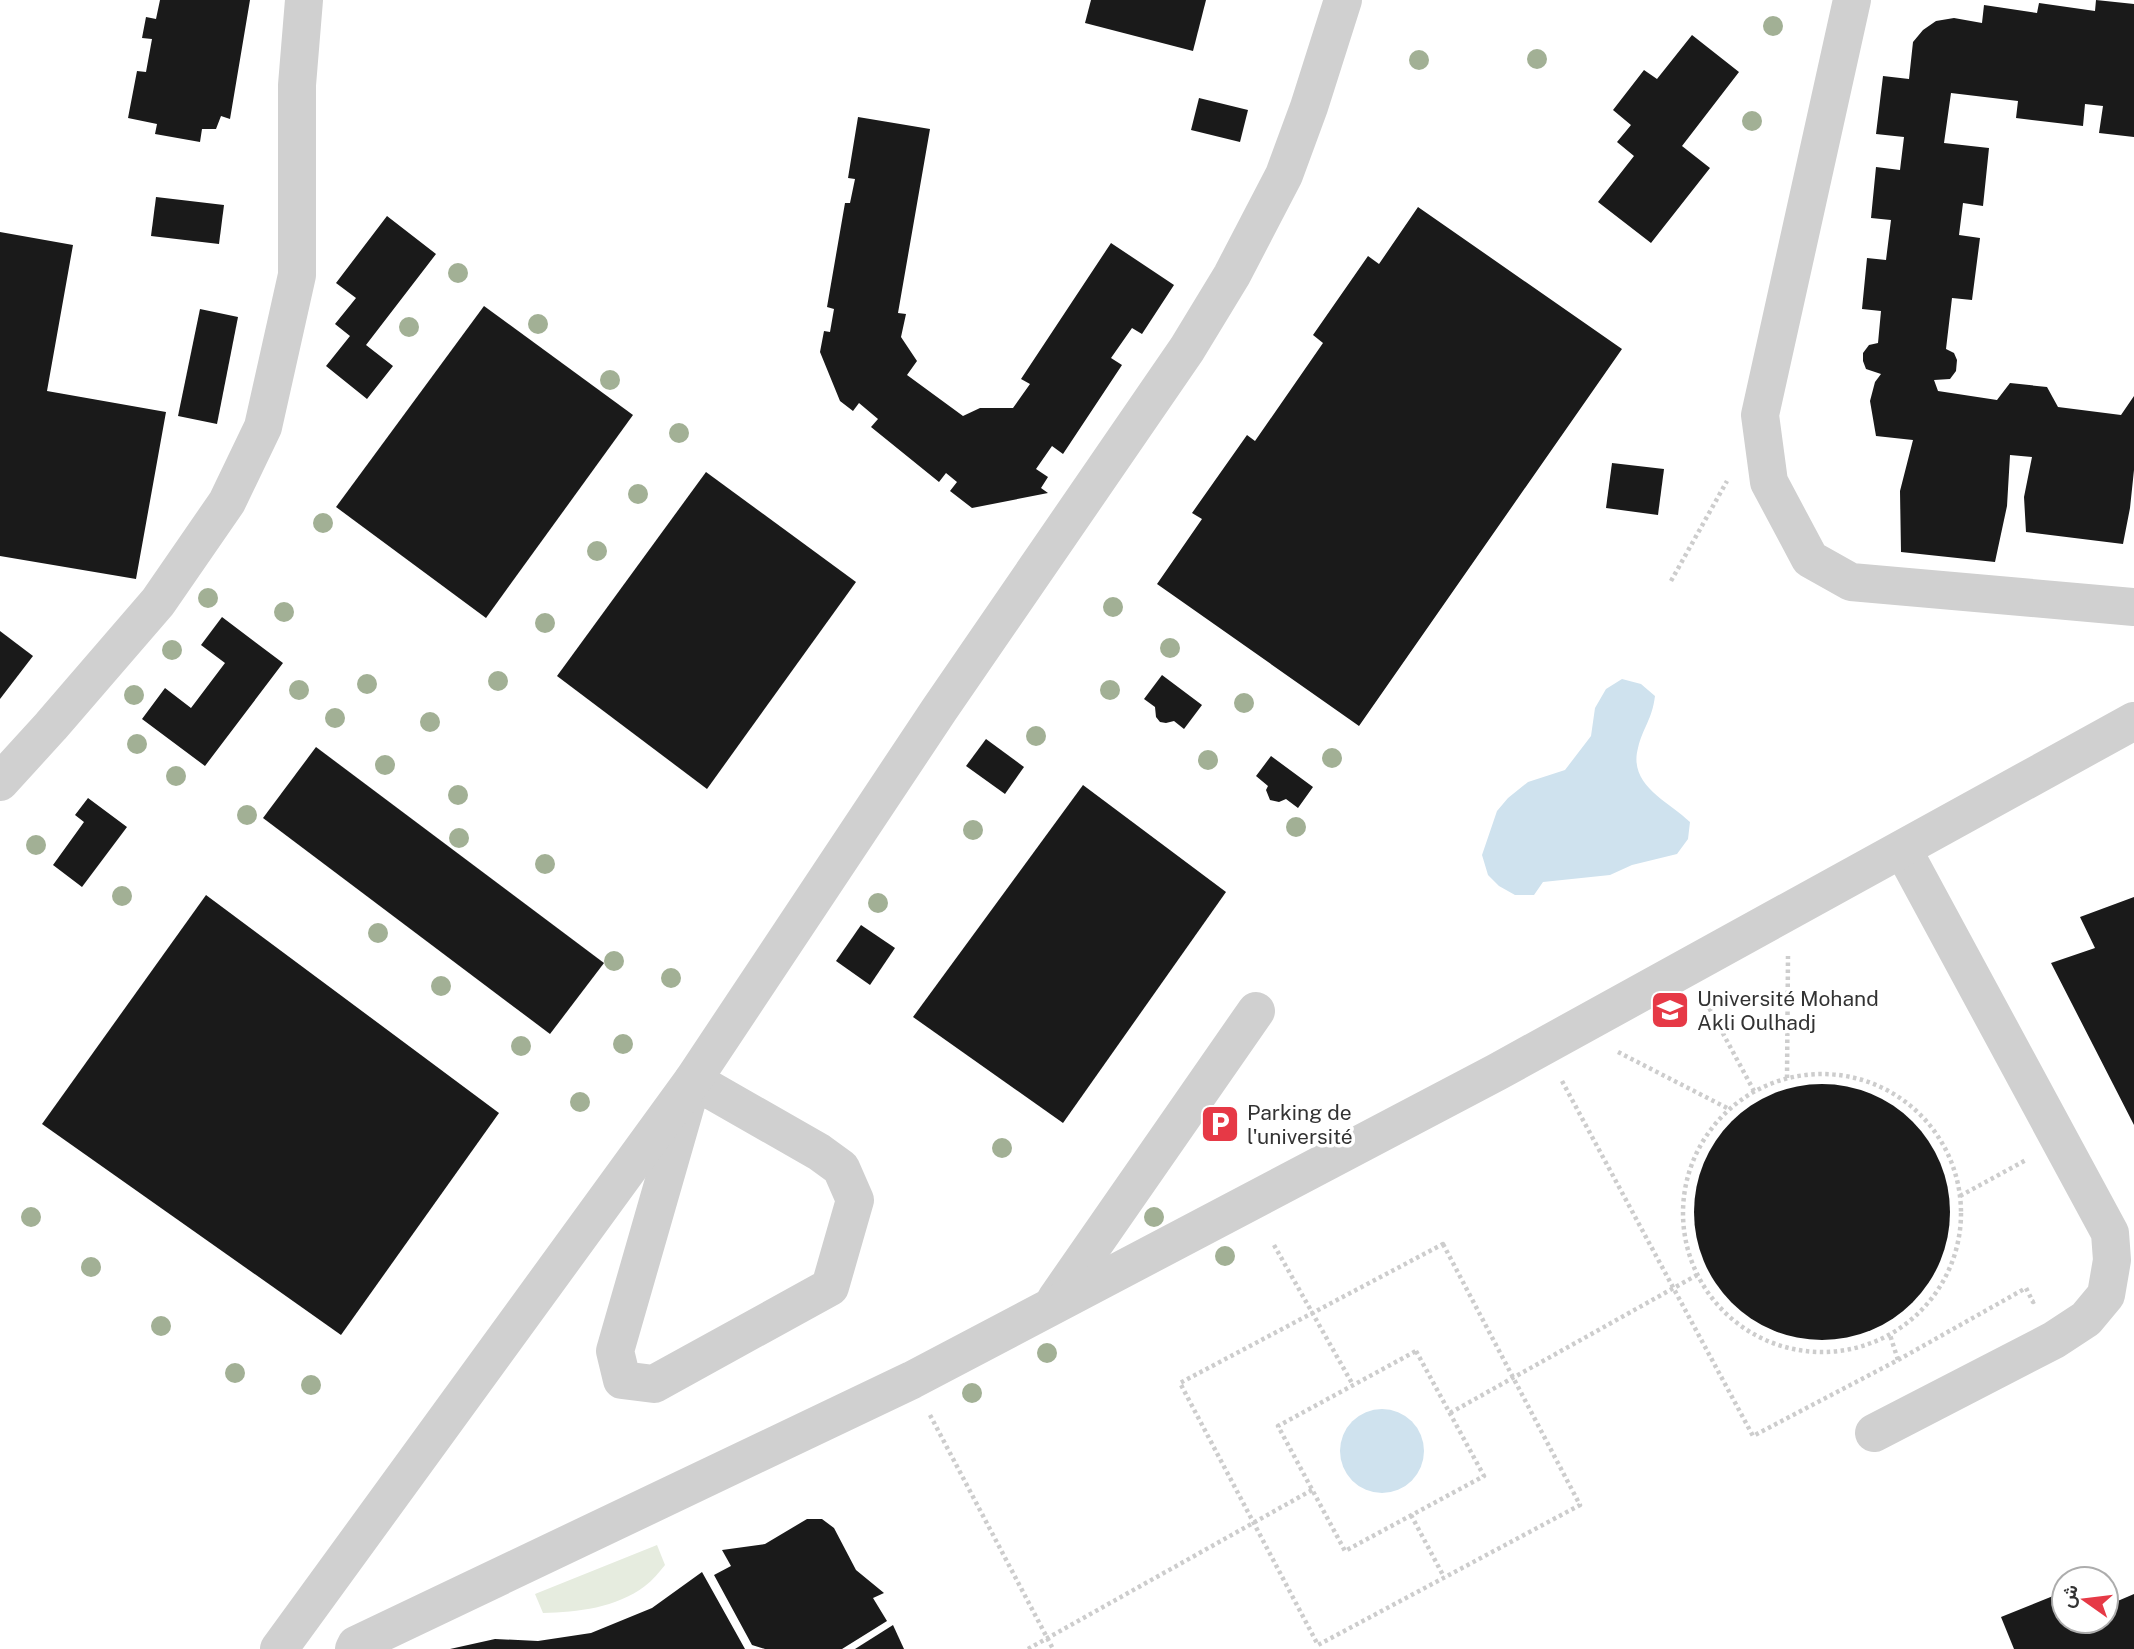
<svg xmlns="http://www.w3.org/2000/svg" width="2134" height="1649" font-family="'Public Sans',Vazirmatn,sans-serif">
<style>
.green{fill:#e6ecdf}
.water{fill:#cfe2ee}
.building{fill:#1a1a1a}
.lines{fill:none;stroke-linecap:round;stroke-linejoin:round}
.path{stroke:#cdcdcd;stroke-width:4.5;stroke-dasharray:3.5 3.5;stroke-linecap:butt}
.minor{stroke:#d0d0d0;stroke-width:38}
.tree{fill:#a2b095}
.labels{text-anchor:middle;dominant-baseline:central;stroke-width:7;stroke-linejoin:round;paint-order:stroke}
.poi-label{font-size:21px;fill:#333;stroke:#fff;text-anchor:start}
</style>
<rect width="100%" height="100%" fill="#fff"/>
<path class="green" d="M657,1545L665,1565C659,1572 653,1580 645,1586C616,1608 578,1612 543,1613L535,1594Z"/>
<g class="water">
<path d="M1622,679L1641,684L1655,696C1652,720 1643,727 1638,748C1628,785 1668,801 1690,822L1688,839L1677,854L1632,865L1610,875L1543,882L1534,895H1515L1499,886L1488,875L1482,855L1497,811L1508,798L1528,782L1565,770L1591,736L1595,708L1606,689Z"/>
<circle cx="1382" cy="1451" r="42"/>
</g>
<g class="building">
<path d="M160,0H250L230,119L221,116L216,129H202L200,142L155,134L157,124L128,118L137,71L146,72L152,39L142,38L146,17L156,19Z"/>
<path d="M1091,0H1206L1193,51L1085,23Z"/>
<path d="M2096,0L2134,4V137L2099,133L2103,106L2085,104L2083,126L2016,118L2018,101L1951,93L1944,143L1989,148L1983,206L1963,203L1959,235L1980,238L1972,300L1952,298L1946,349L1954,353L1957,360L1956,371L1950,379L1934,380L1938,391L1997,400L2010,383L2047,387L2058,407L2121,415L2134,396V470L2130,508L2123,544L2026,532L2024,497L2032,457L2010,455L2007,506L1995,562L1901,552L1900,491L1913,440L1876,436L1870,401L1875,382L1881,374L1866,369L1863,361V353L1869,345L1878,343L1881,311L1862,309L1867,258L1886,260L1891,220L1871,218L1876,167L1900,170L1904,137L1876,134L1883,76L1909,79L1913,42L1923,30L1936,21L1954,18L1982,23L1984,5L2037,13L2039,3L2095,11Z"/>
<path d="M1692,35L1739,72L1682,146L1710,168L1651,243L1598,202L1634,156L1617,142L1631,125L1613,110L1644,70L1657,79Z"/>
<path d="M1199,98L1248,110L1240,142L1191,130Z"/>
<path d="M858,117L930,129L898,313L906,314L901,337L917,361L907,375L963,416L980,408H1013L1030,384L1021,379L1111,243L1174,285L1142,334L1132,328L1111,358L1122,365L1063,454L1052,446L1036,469L1048,477L1041,488L1048,493L972,508L950,491L957,482L946,473L939,482L871,427L878,419L859,403L853,411L840,401L820,352L824,331L830,332L834,309L827,307L845,203H850L855,179L848,178Z"/>
<path d="M156,197L224,205L219,244L151,236Z"/>
<path d="M1418,207L1622,349L1359,726L1157,584L1202,519L1192,513L1247,435L1255,441L1323,343L1313,335L1368,256L1379,264Z"/>
<path d="M387,216L436,254L366,345L393,366L367,399L326,366L350,336L335,324L356,298L336,283Z"/>
<path d="M0,232L73,245L47,391L166,412L136,579L0,556Z"/>
<path d="M484,306L633,415L486,618L336,507Z"/>
<path d="M200,309L238,317L217,424L178,416Z"/>
<path d="M1612,463L1664,469L1658,515L1606,508Z"/>
<path d="M706,472L856,582L707,789L557,676Z"/>
<path d="M222,617L283,663L205,766L142,719L165,688L191,708L225,663L201,645Z"/>
<path d="M0,631L33,656L0,699Z"/>
<path d="M1162,675L1202,705L1184,729L1174,721L1166,723L1160,722L1156,717L1155,707L1144,699Z"/>
<path d="M986,739L1024,767L1005,794L966,766Z"/>
<path d="M316,747L604,963L550,1034L263,818Z"/>
<path d="M1271,756L1313,787L1298,808L1286,799L1279,802L1270,800L1266,790L1268,786L1256,776Z"/>
<path d="M1083,785L1226,892L1063,1123L913,1017Z"/>
<path d="M88,798L127,827L82,887L53,865L84,822L75,815Z"/>
<path d="M206,895L499,1113L341,1335L42,1124Z"/>
<path d="M2134,897V1125L2051,963L2095,948L2080,917Z"/>
<path d="M861,925L895,948L870,985L836,961Z"/>
<circle cx="1822" cy="1212" r="128"/>
<path d="M807,1519H822L834,1528L856,1570L884,1593L873,1598L887,1621L842,1649H765L752,1645L714,1575L731,1566L722,1550L765,1544Z"/>
<path d="M702,1572L745,1649H450L495,1639L538,1641L591,1633L652,1608Z"/>
<path d="M2058,1594L2064,1610V1621H2106V1606L2134,1594V1649H2014L2001,1617Z"/>
<path d="M893,1625L904,1649H855Z"/>
</g>
<g class="lines">
<g class="path">
<path d="M1671,581L1727,481"/>
<path d="M1706,1002L1754,1091"/>
<path d="M1618,1052L1729,1109"/>
<circle cx="1822" cy="1213" r="139"/>
<path d="M1787,1078L1788,956"/>
<path d="M1562,1081L1753,1436L1898,1360L1890,1335"/>
<path d="M1960,1196L2026,1160"/>
<path d="M1443,1244L1580,1505L1318,1645L1180,1383Z"/>
<path d="M1274,1245L1353,1385"/>
<path d="M1416,1351L1484,1476L1345,1551L1278,1426Z"/>
<path d="M1898,1360L2026,1288L2033,1302L2037,1300"/>
<path d="M1450,1413L1697,1275"/>
<path d="M930,1415L1053,1649"/>
<path d="M1411,1515L1444,1577"/>
<path d="M1028,1649L1312,1490"/>
</g>
<g class="minor">
<path d="M1852,0L1760,415L1769,482L1810,559L1851,582L2134,607"/>
<path d="M0,782L51,726L158,602L227,502L263,427L297,275V85L304,0"/>
<path d="M693,1080L819,1152L841,1168L855,1200L830,1287L654,1384L622,1380L615,1351Z"/>
<path d="M1056,1299L1256,1011"/>
<path d="M1874,1433L2054,1340L2086,1319L2106,1295L2112,1260L2110,1233L1903,850"/>
<path d="M279,1649L693,1080L939,710L1187,349L1232,275L1284,175L1309,107L1343,0"/>
<path d="M354,1649L356,1645L912,1380L1497,1072L2134,721"/>
</g>
</g>
<g class="tree">
<circle cx="1773" cy="26" r="10"/>
<circle cx="1537" cy="59" r="10"/>
<circle cx="1419" cy="60" r="10"/>
<circle cx="1752" cy="121" r="10"/>
<circle cx="458" cy="273" r="10"/>
<circle cx="538" cy="324" r="10"/>
<circle cx="409" cy="327" r="10"/>
<circle cx="610" cy="380" r="10"/>
<circle cx="679" cy="433" r="10"/>
<circle cx="638" cy="494" r="10"/>
<circle cx="323" cy="523" r="10"/>
<circle cx="597" cy="551" r="10"/>
<circle cx="208" cy="598" r="10"/>
<circle cx="1113" cy="607" r="10"/>
<circle cx="284" cy="612" r="10"/>
<circle cx="545" cy="623" r="10"/>
<circle cx="1170" cy="648" r="10"/>
<circle cx="172" cy="650" r="10"/>
<circle cx="498" cy="681" r="10"/>
<circle cx="367" cy="684" r="10"/>
<circle cx="299" cy="690" r="10"/>
<circle cx="1110" cy="690" r="10"/>
<circle cx="134" cy="695" r="10"/>
<circle cx="1244" cy="703" r="10"/>
<circle cx="335" cy="718" r="10"/>
<circle cx="430" cy="722" r="10"/>
<circle cx="1036" cy="736" r="10"/>
<circle cx="137" cy="744" r="10"/>
<circle cx="1332" cy="758" r="10"/>
<circle cx="1208" cy="760" r="10"/>
<circle cx="385" cy="765" r="10"/>
<circle cx="176" cy="776" r="10"/>
<circle cx="458" cy="795" r="10"/>
<circle cx="247" cy="815" r="10"/>
<circle cx="1296" cy="827" r="10"/>
<circle cx="973" cy="830" r="10"/>
<circle cx="459" cy="838" r="10"/>
<circle cx="36" cy="845" r="10"/>
<circle cx="545" cy="864" r="10"/>
<circle cx="122" cy="896" r="10"/>
<circle cx="878" cy="903" r="10"/>
<circle cx="378" cy="933" r="10"/>
<circle cx="614" cy="961" r="10"/>
<circle cx="671" cy="978" r="10"/>
<circle cx="441" cy="986" r="10"/>
<circle cx="623" cy="1044" r="10"/>
<circle cx="521" cy="1046" r="10"/>
<circle cx="580" cy="1102" r="10"/>
<circle cx="1002" cy="1148" r="10"/>
<circle cx="31" cy="1217" r="10"/>
<circle cx="1154" cy="1217" r="10"/>
<circle cx="1225" cy="1256" r="10"/>
<circle cx="91" cy="1267" r="10"/>
<circle cx="161" cy="1326" r="10"/>
<circle cx="1047" cy="1353" r="10"/>
<circle cx="235" cy="1373" r="10"/>
<circle cx="311" cy="1385" r="10"/>
<circle cx="972" cy="1393" r="10"/>
</g>
<defs>
<g id="university-square" transform="scale(2.0125)"><rect x="-9" y="-9" width="18" height="18" rx="4" fill="#e63946" stroke="#fff"/><path d="M0-5L7-2L0 1L-7-2ZM-4 1L0 2.5L4 1V4Q0 6-4 4Z" fill="#fff"/></g>
<g id="parking-square" transform="scale(2.0125)"><rect x="-9" y="-9" width="18" height="18" rx="4" fill="#e63946" stroke="#fff"/><path d="M-3.5-5.5H1a3.5 3.5 0 0 1 0 7H-1V5.5H-3.5ZM-1-3.4V-.6H.8a1.4 1.4 0 0 0 0-2.8Z" fill="#fff"/></g>
</defs>
<g fill-rule="evenodd">
<use href="#university-square" x="1670" y="1010"/>
<use href="#parking-square" x="1220" y="1124"/>
</g>
<g class="labels">
<g class="poi-label">
<text x="1697" y="998">Université Mohand<tspan x="1697" dy="24">Akli Oulhadj</tspan></text>
<text x="1247" y="1112">Parking de<tspan x="1247" dy="24">l'université</tspan></text>
</g>
</g>
<g transform="translate(2085 1600) rotate(284)"><circle r="33" fill="#ffffff" stroke="#adadad" stroke-width="2"/>
<path d="M0-5L12 26L0 18L-12 26Z" fill="#e63946"/>
<text y="-10" font-size="19" font-weight="bold" text-anchor="middle" fill="#333333">ش</text>
</g>
</svg>
